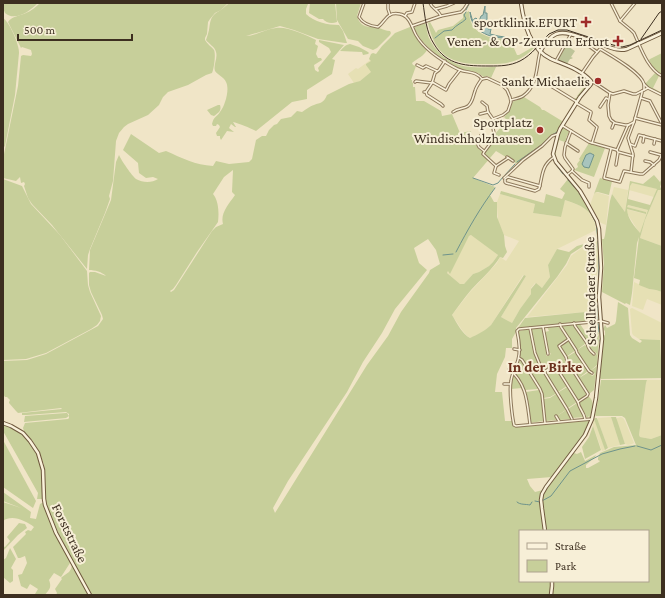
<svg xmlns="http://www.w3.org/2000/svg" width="665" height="598" font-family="'Crimson Pro',serif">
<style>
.farmland{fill:#e6e0b4}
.green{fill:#c7cf9a;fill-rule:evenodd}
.cemetery{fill:#bec499}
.water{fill:#a8c4bd;stroke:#6e938b}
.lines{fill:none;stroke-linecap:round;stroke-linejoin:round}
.stream{stroke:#6e938b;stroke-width:1}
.street-casing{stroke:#8d785b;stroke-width:3.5}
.secondary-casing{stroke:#6f593e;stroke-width:4.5}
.street{stroke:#faf2db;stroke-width:1.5}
.secondary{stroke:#faf2db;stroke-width:2.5}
.tram{stroke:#3d2f20;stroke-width:1}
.poi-dot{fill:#9f2c29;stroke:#f7efd7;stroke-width:1.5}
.labels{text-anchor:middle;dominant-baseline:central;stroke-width:4;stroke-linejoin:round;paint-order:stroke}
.poi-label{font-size:14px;fill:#3d2f20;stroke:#f7efd7;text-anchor:end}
.street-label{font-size:14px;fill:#3d2f20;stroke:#f7efd7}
.neighbourhood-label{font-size:15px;font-weight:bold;fill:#6b301d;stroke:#f7efd7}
</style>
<rect width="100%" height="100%" fill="#f0e5c7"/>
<g class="farmland">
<path d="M373,58L383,65L360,81L354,83L348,74L356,68L358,69Z"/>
<path d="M632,183L658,189L654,197L629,190L630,184Z"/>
<path d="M614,187L628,190L625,212L612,194Z"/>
<path d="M658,190H662V246L640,238L645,220Z"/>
<path d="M596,192L609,196L606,225L601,223L590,205L594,194Z"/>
<path d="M500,194L535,204L533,213L560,217L565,200L586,208L595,223L596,230L557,249L548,265L550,277L542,288L535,283L531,288V294L520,309L512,323L501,317L526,276L523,275L491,325L483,332L470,338L467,336L462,330L452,315L470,292L486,275L497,263L500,257L506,261L519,241L504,235L498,221L497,207V202Z"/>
<path d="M627,205L648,210L640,234L627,213V209L633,211L645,214L646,212L627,207Z"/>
<path d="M472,235L498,255L493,262L489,266L479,272L473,274L464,284H460L447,273L469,236Z"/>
<path d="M598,241V270L595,281L597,288V304L595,307L597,310L598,318L588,320L586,318L585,312L527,317L567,265L571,256L583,247Z"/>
<path d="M634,282L649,289L656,290L662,292V305L647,299L643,310L632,306Z"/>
<path d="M632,308L662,323V365L660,340L639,339L633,335L632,333L630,309Z"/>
<path d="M647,380H662V435L651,439L640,437L639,435L646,383Z"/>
<path d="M611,417L620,445L608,448L598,421V418Z"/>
<path d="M621,417L623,418L625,421L634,443L632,444L628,445L625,444L617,422V418Z"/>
<path d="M595,420L605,450L602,451L593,426V422Z"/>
</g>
<g class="green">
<path d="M4,3H38C30,11 15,22 5,13L3,8Z"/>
<path d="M40,3H228L221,10L215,13L210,19L208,22L207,34L205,38V40C207,44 212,47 214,50C216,54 214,69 212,73L206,75L188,85L168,92L163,97L159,105L148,115L128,124L124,127L119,133L116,141L113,181L109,196L110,199L105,213L90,249L88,255L87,269L52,225L32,204L28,198L24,186L25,184L24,182L21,183L20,177L16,181L3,178V159L18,86L21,56L23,55L31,56L32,54L31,50L22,47L21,48L8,22C12,16 20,16 26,13C31,11 36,7 40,3Z"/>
<path d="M229,3H305L308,4L306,9V14C314,22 328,25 339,25L343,31L347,43H345L318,39L294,30L280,26L246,36C255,36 266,29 276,28C286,26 307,35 316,40L315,44L318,46L316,54L318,58H321L322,60L314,65L315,70L318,72L319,71L318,68L331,52L329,48L319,42V40L344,45L332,59L335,60L332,74L307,90V99L292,102L256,131C250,128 238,123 233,122L236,127H235L231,124L229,128L234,132L227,131L221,140L220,138V136H217L216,133L220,127L219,125L217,124L216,126H213L212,124C214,116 216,118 220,112C225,106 230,89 226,82C224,77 218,75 215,71C213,65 218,58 216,52C215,47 209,44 206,40C207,37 208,34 209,30C210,24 210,17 216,13C222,9 224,8 229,3Z"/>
<path d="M310,3H335L337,22C332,24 326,23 323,19H319L309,13Z"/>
<path d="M336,3H361L357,16C361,29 369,26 379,28C383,29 386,31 390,31L391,33L390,35L377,48L373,50L363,46L358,41L348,39L337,20Z"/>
<path d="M469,11C469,34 490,40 510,39L517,55H519L533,47L534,48C520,62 508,64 489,64C454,65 436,59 428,23L430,22L436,33L438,30L453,26L463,18V14Z"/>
<path d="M3,18C10,23 19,44 19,53L15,95L5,146L3,148Z"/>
<path d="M425,23C427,28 427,34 429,38C437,55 453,66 471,67C479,68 488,67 496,67L491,78L487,76L484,77L478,73L458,68L434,53L422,41L414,29L415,27Z"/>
<path d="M410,27L412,28L420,42L427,50C424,56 418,58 412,63L413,65L416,66L411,80H412V82L413,83V87H415L416,101H424L441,111L442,116L452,114L460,133L471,131C471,140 477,148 484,153L490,146L495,134L507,120L504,117L506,115L505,114L509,111L512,102L524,97L540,107L542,110H544L562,121V124L557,133L554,134L540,147L519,163H516L496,151L473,178L495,187L490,195L494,202H497V217L504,235L505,246L507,252L503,258L500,257C492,270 481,279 471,290C464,298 458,307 452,315C457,323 462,334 470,338C478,334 485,331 491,325L524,275L526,276L501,317L512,323L520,309L531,294V289L536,283L542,288L550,277L548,265L557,249L569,252L577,246L595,241L585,245L571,254L566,264L557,277L516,328V332L512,339V348H506L505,357L497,374L495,392H502L505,421H512L513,426L590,420L581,439L552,477L527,479L530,486L535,492L543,490C537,500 542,520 544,531H520V581H551V588L550,595H91L59,535L51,517L46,505L45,499V482L44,464L37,448L32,440L25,434L23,428L25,423L68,419L69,418V414L66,412L27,415H22V413L62,409L61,408L18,413L16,411L9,403V402L10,400L7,397H5L3,394V361L27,360L46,354L98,326L103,319L102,315L91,292L89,285V273L90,272H95L106,276C102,272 95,270 89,270L90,250L111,200L116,162L119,155C121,160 132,176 136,179C143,183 152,183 158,179L153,177L146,178L139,173L138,163L123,150L131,134L159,153L166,151C182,158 195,165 213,166L216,161L229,164L249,162L252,159L256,140L262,136H266L269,130L274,125L277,124L281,119L291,117L297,111L302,112C305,110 310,106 314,105C321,102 323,104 327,95L349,84L360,81L371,72L366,65V64L371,61L369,59L371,54L373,53L376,54L382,46L395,33ZM233,170L232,192L235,195C229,204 220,213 223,224L216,227L212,231L174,290L171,292L170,291L173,289L176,285L197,252L218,222C219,214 219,201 213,194L224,177ZM471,235L498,255L493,262L489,266L479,272L473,274L464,284H460L447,273L448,271L450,274L469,236ZM428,239L436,250L440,264L430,270L429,273L401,312L388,336L367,365L275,513L273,508L288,481L347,392L363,362L382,333L395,309L427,270L419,263L414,248Z"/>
<path d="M350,44L359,47L368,52L369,53L368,54L363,55L362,52L340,51C343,48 345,45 350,44Z"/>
<path d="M662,53L661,74L662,75L653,68L649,60L650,59Z"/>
<path d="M655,73L659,76L653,88L662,93V94L648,88L645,84Z"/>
<path d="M581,74L590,81V83L576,101L574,100L575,98H576L578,96H577L587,83Z"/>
<path d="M218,105H220C222,111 218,113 214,116L211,115L207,110Z"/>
<path d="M563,127L569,130V132L566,138H567L565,142L559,140L556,151V155H555C556,145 558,135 563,127Z"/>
<path d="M589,143L605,148L594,177L574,170L578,167L577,164L580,160L579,159ZM590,153L594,155L589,168L582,164Z"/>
<path d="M654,175L660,182L662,178V181L660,187L662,189V190H658L645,220L640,238L662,246V292L656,290L649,289L639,285L640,280L634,278L639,237L637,243L632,293L630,305L626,303L625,304L602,292L604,264L602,239H604L605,235L610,201L612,194L625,212L630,181L643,184ZM632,183L657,189L650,205L628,199L630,186ZM628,205L648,210L640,233C635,227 627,218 627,209L646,214V212L627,207Z"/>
<path d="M600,178L612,181L609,195L598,192H596L594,194Z"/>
<path d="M3,179L22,186L31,204L60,235L87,271L88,285L90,292L101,316L100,321L97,325L91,329L46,353L26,359L3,360Z"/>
<path d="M568,179C583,197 597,216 598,239C596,235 597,231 596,226C591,208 581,206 565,200L561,217L533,213L535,204L500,194L501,191L544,203L546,194L562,199L565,193L560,189Z"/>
<path d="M618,302L628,308L630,335L632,338L640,343L642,341L639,339L660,340L662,378L601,379L600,378L603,336L605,335V331L603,329L605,325L607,328L615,324L616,321Z"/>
<path d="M585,312L586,321L518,328L525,318Z"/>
<path d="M576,324H580L586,333L598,332L599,334L587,343L576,326Z"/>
<path d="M562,325H573L586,343L577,350L562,327Z"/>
<path d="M558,326L567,338V340L559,345L558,347L565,357L564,358L578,378L577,380L587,394V395L578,401L570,389L571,388L569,385L575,381L569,385L555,365L557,363L545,370H544L537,356L531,329L543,328L548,352L546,355L547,356L551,354L549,352L545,332L549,331L547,327Z"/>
<path d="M529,329L534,352L539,365L528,370L523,360L520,356V343L518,333L519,331Z"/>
<path d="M599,335L597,365L590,371L578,353L579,352L577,350L585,345L594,356L597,354L595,352L592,351L588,346H589L588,343Z"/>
<path d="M568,340H569L576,350L566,357L560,347Z"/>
<path d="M575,352L588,371L579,378L567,360H568L567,357Z"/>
<path d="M520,360L522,361L538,389L525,390L515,373L514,372Z"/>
<path d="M539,366L557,393L550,397L543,398L542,394L529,371Z"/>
<path d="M597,366L594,390L589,394L580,381H581L579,378L589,372L592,376L595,374L593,372L590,371Z"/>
<path d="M553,367L556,368L567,386L558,392L546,374V371Z"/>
<path d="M513,376H514L522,388L511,389Z"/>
<path d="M601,380H647L646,383L639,435L640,437L651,439L662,435V595H552L554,588L553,581H648V531H546L542,498L545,490L574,453L577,454L581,452L585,461L596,455L595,457L586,465V468H588L599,462L600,461L598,460V458L600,453L614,447L636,445L625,418L622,416H596L595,415L598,401Z"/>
<path d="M567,387L577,402L568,408L559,396L560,395L559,392Z"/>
<path d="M539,390L541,395L544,419L543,421L530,423L527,396L526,392Z"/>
<path d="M556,394L567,409L557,416V420L546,421L543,399L550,398Z"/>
<path d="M588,396C596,402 592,410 590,418H589V416L587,418L585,416L586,415L579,405L580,404V402Z"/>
<path d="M577,403L584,414V417L572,418L568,409Z"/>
<path d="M566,410L570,416L571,419L560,420L557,416Z"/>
<path d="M66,413H67L69,416L66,418L24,422L25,416Z"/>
<path d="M611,417H616L625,444L620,445Z"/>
<path d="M595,418H597L608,448L605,450L594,419Z"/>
<path d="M3,424C25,432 40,450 42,474C43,482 42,491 42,499H37L38,493L3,431Z"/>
<path d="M593,426L601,450L585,459L582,447L589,437Z"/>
<path d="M3,440L36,501L33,508L3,487Z"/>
<path d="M3,492L31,512L30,518L36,519L40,504L42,503H43L50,523L68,557L70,563L61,577L54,573L49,580C52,588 49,589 45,595H37L35,594L38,589L30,584L27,589L21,586L18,575L22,574L27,563L25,556L20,558H18L13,547L26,534L25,532L28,530L31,531L34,527C26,521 12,514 3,521V502L21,508L3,501Z"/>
<path d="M19,523L25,524L27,528L18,535L3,551V546L5,547L10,541L7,537Z"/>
<path d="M10,548L16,559L11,568L13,570V581L10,583L3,577V560L6,558Z"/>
<path d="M72,565L75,569L88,595H56L57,593L55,589L62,579L61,578L62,577L69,572L71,569Z"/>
</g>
<path class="cemetery" d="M566,45L575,51L571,57L573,58L571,59H570L567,64L557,60Z"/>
<g class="water">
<path d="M485,6V13H487V21H489L488,29H491L490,34L498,36L505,37V38C489,38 471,31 470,12L473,22L474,19L476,18L479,21L481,16L483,15Z"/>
<path d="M590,153L594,155L589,168L584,167L582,164L586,155Z"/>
</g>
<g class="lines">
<g class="stream">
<path d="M466,10L469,4"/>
<path d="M435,38L444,31L452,30C456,25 462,23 466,19L464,15L466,12"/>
<path d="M552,135L557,132"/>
<path d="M541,145L550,137"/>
<path d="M553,159L557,166L563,174"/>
<path d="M517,162L540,146"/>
<path d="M505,175L515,164"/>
<path d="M565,176L567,178"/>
<path d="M473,178L493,185L498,183L503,177"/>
<path d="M568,180L578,191"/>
<path d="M579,193L585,202"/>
<path d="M587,206L596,223L598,239"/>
<path d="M598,241L599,268L598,291"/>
<path d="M456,252C468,229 480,208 495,188"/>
<path d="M443,255L453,254"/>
<path d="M598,294V319"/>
<path d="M598,323L599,332"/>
<path d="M600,341L601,336"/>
<path d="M594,416V415"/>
<path d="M637,446L651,450L662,445"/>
<path d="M535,501L540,502L551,496L570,471L602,454L620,449L635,446"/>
<path d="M517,502C520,505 526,504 530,505L532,502"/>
</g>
<g class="street-casing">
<g id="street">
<path d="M364,3L359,17C363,24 370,26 378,27C386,21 387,11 400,14C410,16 412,28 416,35C420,42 425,47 431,52C437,57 452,67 460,70C468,73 476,71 482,79"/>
<path d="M388,3V9L390,15"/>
<path d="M430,3C432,9 438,9 441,16"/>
<path d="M611,3L620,21L631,30L634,33C641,48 647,68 662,76"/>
<path d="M436,9L447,6L454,3"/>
<path d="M405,16L407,13L412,12L415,3"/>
<path d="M620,21L635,3"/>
<path d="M412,26L441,16L461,12L464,9L468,3"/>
<path d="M586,44L597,52"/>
<path d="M556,61L571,34"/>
<path d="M417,65L423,68L426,66L437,71"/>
<path d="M582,73L593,57L600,49C610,55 641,72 644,84C644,84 644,90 644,90"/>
<path d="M482,79L487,78L502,85L507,90L510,97L511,102L508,111L503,115L493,119C491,125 494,129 494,135C493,143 486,148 483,154L496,166L494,173L499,175"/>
<path d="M415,82L416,81L432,83"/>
<path d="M432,82L446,90L449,84L460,70"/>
<path d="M591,82L595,83L610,93L613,94L624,91L633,94H636L648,88"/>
<path d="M546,83L577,102"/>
<path d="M644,84L648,88L662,95"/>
<path d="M424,92H426L432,83L435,73L439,70L445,61"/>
<path d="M426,92L427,95L441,104L443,106"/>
<path d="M610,93L608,105L609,116L611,120L615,123L625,125H628L634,122L642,93V91"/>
<path d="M641,98L650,101L662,124"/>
<path d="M511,100C515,99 520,98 523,96C538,86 536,67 540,52"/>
<path d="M482,102L487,106L488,112L493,119"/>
<path d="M576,103L591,112V113L589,120L597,127L592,143"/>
<path d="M600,107L606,98L608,99"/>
<path d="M453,112C458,108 464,109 468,106C473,102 473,96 475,91C476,87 479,83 481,80"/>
<path d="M480,114L488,112"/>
<path d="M635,118L662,125"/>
<path d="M629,125H628L617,150L618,152L633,156"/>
<path d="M563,126L589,142L617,150"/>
<path d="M612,128L614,123"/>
<path d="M481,135L483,139L490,143"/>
<path d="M475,139L479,147L484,151"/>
<path d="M643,142L644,136"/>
<path d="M566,143L578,151"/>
<path d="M630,144L635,146L639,135L662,141"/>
<path d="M654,144L655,139"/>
<path d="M611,149L604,178L620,182L624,171L640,174H643L659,160L662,154"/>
<path d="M650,152L661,155"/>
<path d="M507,157L513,161"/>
<path d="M645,161L650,162L654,165"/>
<path d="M616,165L618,153"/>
<path d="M496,166L508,158"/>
<path d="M572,171L582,180L589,183V187"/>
<path d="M631,172L633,154L628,138L634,122"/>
<path d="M567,175L572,171L573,169L565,158L564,155L565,147L571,131"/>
<path d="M508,177L505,179V182L506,183L535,191L539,189C543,175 541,166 554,157"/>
<path d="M508,177L540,186"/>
<path d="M504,178L523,160L542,146L552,136L558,134"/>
<path d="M574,323L575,326L587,343C588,348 590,351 594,354"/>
<path d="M560,324L561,327L576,350L577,353L589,371L592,373"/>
<path d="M543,327L548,354"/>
<path d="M530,328L535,353L540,365L567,409L572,419"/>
<path d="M569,339L559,346L566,357L567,361L588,394L587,396L578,402"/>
<path d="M587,343L594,338"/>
<path d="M514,349L520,350"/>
<path d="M519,358L522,360L540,389L542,394L545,423"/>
<path d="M509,369C527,384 527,402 530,424"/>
<path d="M544,372L553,366H554L556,367L578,402C579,409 584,412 585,419"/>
<path d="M504,384H510"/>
<path d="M556,416L559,421"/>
<path d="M592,419L516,426L514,425C512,416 509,390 511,381C512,373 516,367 518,360C521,350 519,340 517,331L519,329L601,321L608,323"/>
</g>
</g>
<g class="secondary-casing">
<g id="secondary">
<path d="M521,3C524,24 530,49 551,59C565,65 580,69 591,81V84L580,97L560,129L558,134L553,154L556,162L580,191L587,203L597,221L599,229L601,268L599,297L602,339L596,398L592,419L585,435L546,487L542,494L541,500L542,509L545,531"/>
<path d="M540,52C551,32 559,29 580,37C589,40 598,43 606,46C614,49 620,51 627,49L662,33"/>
<path d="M3,423L11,426L23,433L30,441L38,453L43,470L44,499L45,505L56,533L90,595"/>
<path d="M551,595L552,586V581"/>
</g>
</g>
<use href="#street" class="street"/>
<use href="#secondary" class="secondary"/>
<g class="tram">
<path d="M423,3C425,16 426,32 434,44C447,66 467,66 490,66C500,66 510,66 520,61C532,55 540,43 549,34L558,30H567L613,45L622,47L630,45L662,30"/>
<path d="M641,39L659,13L662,11"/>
</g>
</g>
<g class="poi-dot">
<path d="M584 16h4v4h4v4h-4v4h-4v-4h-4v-4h4z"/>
<path d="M616 35h4v4h4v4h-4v4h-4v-4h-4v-4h4z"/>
<circle cx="598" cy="81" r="4"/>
<circle cx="540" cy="130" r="4"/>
</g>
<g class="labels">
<g class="poi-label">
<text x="577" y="22">sportklinik.EFURT</text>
<text x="609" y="41">Venen- &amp; OP-Zentrum Erfurt</text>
<text x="590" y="81">Sankt Michaelis</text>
<text x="532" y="122">Sportplatz<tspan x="532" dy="16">Windischholzhausen</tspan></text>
</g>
<g class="street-label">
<text transform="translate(590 291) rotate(-91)">Schellrodaer Straße</text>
<text transform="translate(70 533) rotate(64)">Forststraße</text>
</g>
<g class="neighbourhood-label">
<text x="545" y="367">In der Birke</text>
</g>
</g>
<rect width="665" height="598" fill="none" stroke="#3d2f20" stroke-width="8"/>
<rect x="519" y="530" width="130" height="52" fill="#f7efd7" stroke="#ada28e"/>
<rect x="527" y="543" width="20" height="6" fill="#faf2db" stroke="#ada28e"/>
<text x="555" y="550" font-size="12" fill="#3d2f20">Straße</text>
<rect x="527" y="560" width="20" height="12" fill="#c7cf9a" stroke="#ada28e"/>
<text x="555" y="570" font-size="12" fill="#3d2f20">Park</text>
<path d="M18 34v6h114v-6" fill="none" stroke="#3d2f20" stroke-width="2"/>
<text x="24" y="34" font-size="12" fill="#3d2f20" stroke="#f7efd7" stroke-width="3" paint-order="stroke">500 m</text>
</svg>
